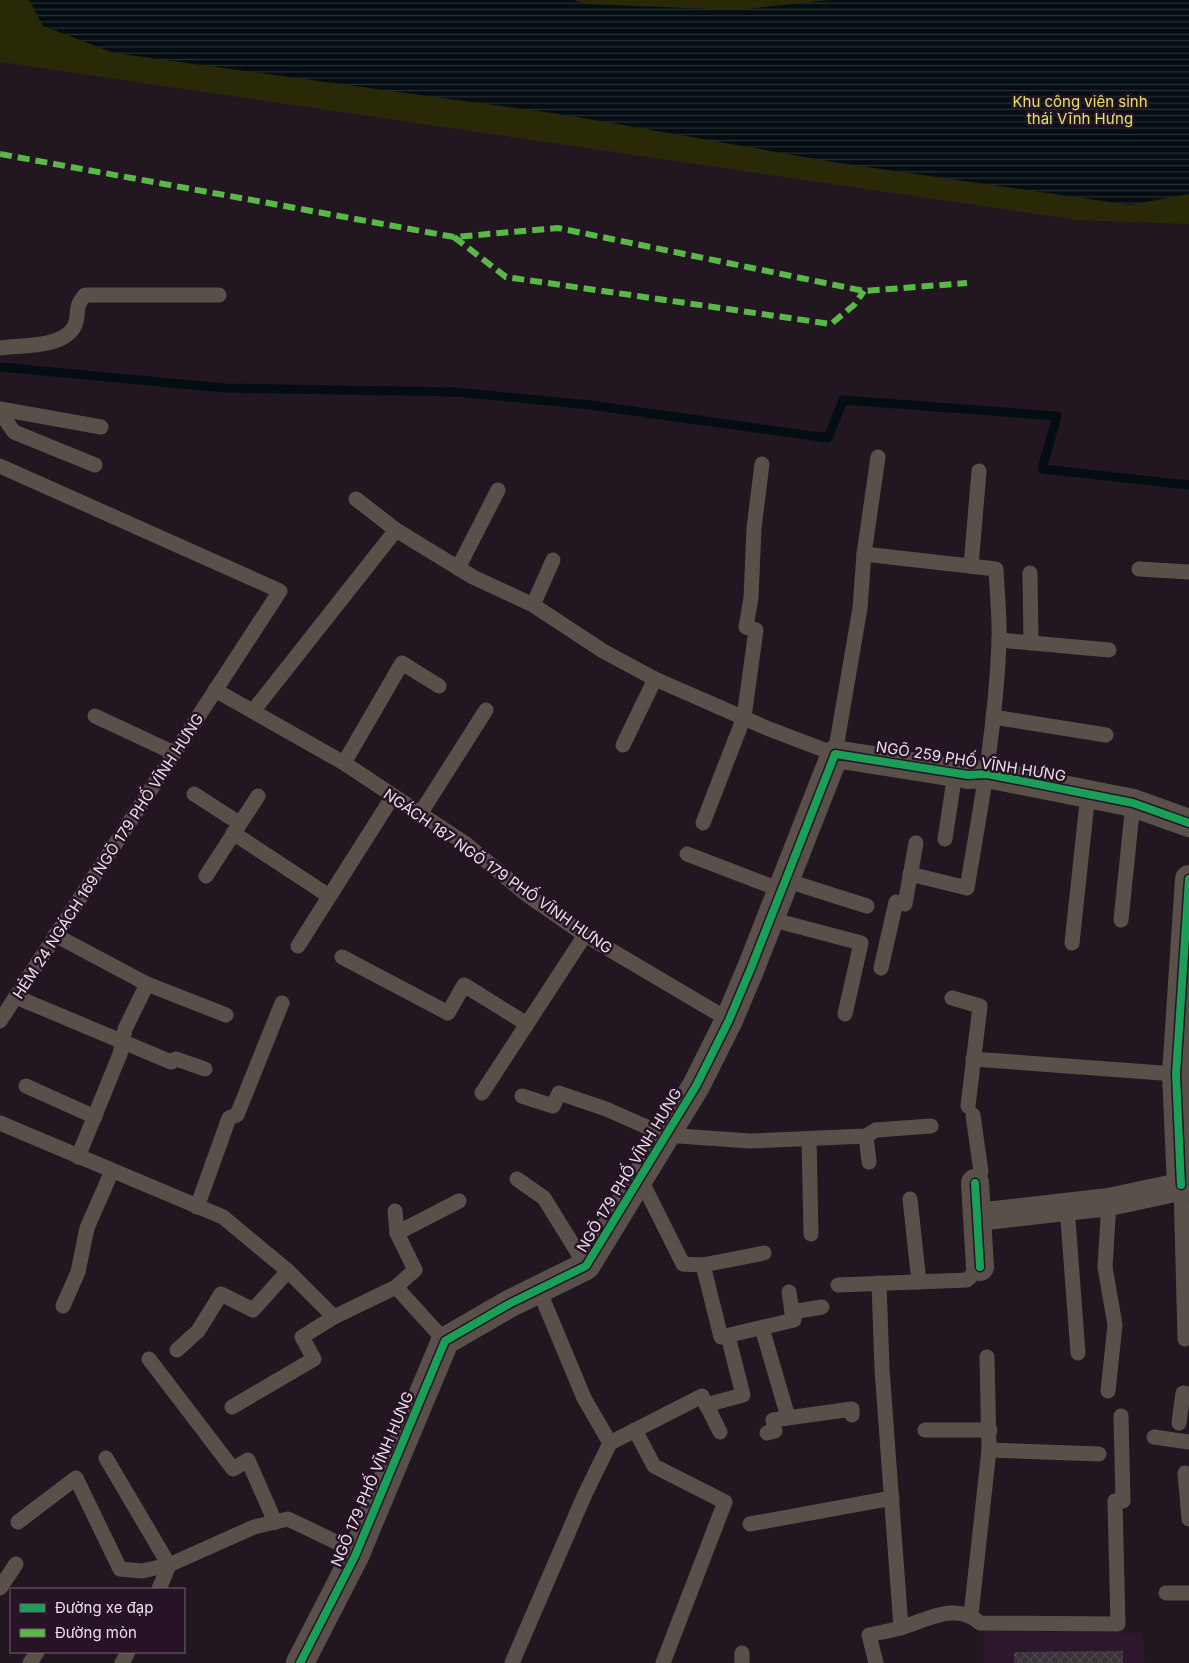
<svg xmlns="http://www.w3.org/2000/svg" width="1189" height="1663" font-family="Inter,sans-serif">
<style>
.built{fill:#2d172c}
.park{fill:#292908}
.water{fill:url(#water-rules)}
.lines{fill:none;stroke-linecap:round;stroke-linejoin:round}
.stream{stroke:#030d12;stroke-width:9}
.building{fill:url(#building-cross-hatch)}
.service{stroke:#5a504a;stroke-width:15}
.minor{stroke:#5a504a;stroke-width:28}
.quiet{stroke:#58b947;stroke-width:6;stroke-dasharray:12 6;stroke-linecap:butt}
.cycleway-casing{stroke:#261325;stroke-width:11}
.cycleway{stroke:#1a9f57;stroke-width:8}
.labels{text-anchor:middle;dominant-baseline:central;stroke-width:5;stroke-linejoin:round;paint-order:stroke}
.park-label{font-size:15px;fill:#dce75e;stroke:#261325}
.street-label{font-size:15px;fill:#ecdfeb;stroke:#261325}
</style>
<defs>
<pattern id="water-rules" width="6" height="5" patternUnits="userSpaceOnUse" patternTransform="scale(1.25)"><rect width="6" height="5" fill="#030d12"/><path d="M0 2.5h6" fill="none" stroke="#283035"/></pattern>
<pattern id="building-cross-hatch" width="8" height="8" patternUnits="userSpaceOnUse" patternTransform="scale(1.25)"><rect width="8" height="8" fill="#3b3139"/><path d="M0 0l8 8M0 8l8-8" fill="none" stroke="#4e454c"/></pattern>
</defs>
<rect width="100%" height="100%" fill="#221721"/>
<path class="built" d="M983,1630L1143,1633L1145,1663H983Z"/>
<path class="park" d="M0,0H1189V224L1077,220L0,62Z"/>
<path class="water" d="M29,0H575L586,4L736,10L829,0H1189V194L1130,205L833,162L560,114L114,53L43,26Z"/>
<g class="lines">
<path class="stream" d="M0,367L224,388L455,392L590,405L828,438L843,400L1057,416L1042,469L1189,485"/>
</g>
<path class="building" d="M1123,1651V1663H1014V1652Z"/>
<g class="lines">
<g class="service">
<path d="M0,348C21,345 62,348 74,327C81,314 72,310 85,295H219"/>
<path d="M0,409L101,427"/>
<path d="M0,412L14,432L95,465"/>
<path d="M0,466L280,591L0,1021"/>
<path d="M356,499L396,530L473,577L533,605L603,651L655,679L769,729L835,754L860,608L864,554L996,569C997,593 1000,618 999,642C996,725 981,806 967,888L910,874"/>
<path d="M864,554L878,457"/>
<path d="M971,566L979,471"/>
<path d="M458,568L498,490"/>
<path d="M1139,569L1189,572"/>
<path d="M1030,573L1031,643"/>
<path d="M533,605L553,560"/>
<path d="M999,640L1109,650"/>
<path d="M215,690L344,763L466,844L526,894L585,935L729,1020"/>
<path d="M253,711L396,530"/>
<path d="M95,716L174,753"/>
<path d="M993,717L1106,735"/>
<path d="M623,745L655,679"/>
<path d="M344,763L402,663L439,686"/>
<path d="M194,794L239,823"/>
<path d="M420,814L486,710"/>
<path d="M703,823L744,717L756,630L746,627L751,598L754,528L762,464"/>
<path d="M233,833L329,896"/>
<path d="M945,839L955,773"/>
<path d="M687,854L781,890"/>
<path d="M206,876L258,796"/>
<path d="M785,880L867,906"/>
<path d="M770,919L861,943L845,1014"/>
<path d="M1121,920L1133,803"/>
<path d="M55,935L147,984L226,1015"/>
<path d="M1072,943L1088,793"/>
<path d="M298,946L393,796"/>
<path d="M342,957L448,1013L464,985L527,1024"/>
<path d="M881,968L896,902L905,904L916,843"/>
<path d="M16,997L171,1062L176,1059L205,1069"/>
<path d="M952,998L980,1006L968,1106"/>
<path d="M973,1059L1176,1074"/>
<path d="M26,1086L95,1117"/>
<path d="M482,1093L585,935"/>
<path d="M522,1096L553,1106L559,1093L606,1109L665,1135L750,1141L866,1136L876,1130L931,1126"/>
<path d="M973,1115L981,1172L975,1183"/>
<path d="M0,1123L223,1217L288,1271L334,1317L396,1287L445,1341"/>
<path d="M866,1136L869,1162"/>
<path d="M809,1139L811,1234"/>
<path d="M78,1157L120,1054L125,1029L147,984"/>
<path d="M640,1178L683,1264L703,1265L721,1337L794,1320L792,1312L822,1307"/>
<path d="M517,1179L544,1198L586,1266"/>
<path d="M1181,1185L1185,1339"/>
<path d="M910,1199L919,1282"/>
<path d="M197,1207L229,1118L237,1115L282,1003"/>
<path d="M1067,1207L1078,1353"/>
<path d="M395,1211L397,1233L415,1270L396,1287"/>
<path d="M397,1233L459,1201"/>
<path d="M703,1265L764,1253"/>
<path d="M879,1283L882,1369L901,1628"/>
<path d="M838,1285L967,1280L980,1267"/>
<path d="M539,1290L584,1398L610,1443"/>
<path d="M789,1292L792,1312"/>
<path d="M63,1306L78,1272L87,1228L112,1171"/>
<path d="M762,1328L788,1417"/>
<path d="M177,1350L198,1331L221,1294L253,1310L288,1271"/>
<path d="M149,1359L233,1469L248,1460L275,1522"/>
<path d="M1108,1391L1115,1325L1105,1267L1109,1202"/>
<path d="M706,1405L743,1395L728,1336"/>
<path d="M232,1407L314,1359L302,1337L334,1317"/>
<path d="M1179,1423L1183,1393L1189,1394"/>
<path d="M635,1430L654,1466L725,1502L663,1663"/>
<path d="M925,1430H990"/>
<path d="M767,1433L775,1431L773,1420L852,1409V1415"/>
<path d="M1154,1437L1189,1442"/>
<path d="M989,1450L1099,1454"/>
<path d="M106,1458L169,1565L159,1589"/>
<path d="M1185,1473L1189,1519"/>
<path d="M18,1522L76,1478L120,1569L142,1571L169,1565L254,1527L288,1519L357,1552"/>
<path d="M750,1524L892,1498"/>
<path d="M0,1588L16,1564"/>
<path d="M1166,1593H1189"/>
<path d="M971,1615L989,1450L987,1357"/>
<path d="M742,1653V1663"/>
<path d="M30,1663L37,1652"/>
<path d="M122,1663L128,1652"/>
<path d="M512,1663L585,1494L610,1443L702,1396L720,1432"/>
<path d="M876,1663L869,1635C880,1632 892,1631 903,1627C929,1619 957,1602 980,1623L1118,1624L1115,1501H1123L1121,1416"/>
</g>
<g class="minor">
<path d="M975,1183L980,1267"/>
<path d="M1181,1185L1176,1074L1189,879"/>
<path d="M977,1217L1109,1202L1189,1185"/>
<path d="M300,1663L355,1556L445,1341L509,1304L586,1266L696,1086L729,1020L751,968L835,754L968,775L987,774L1133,803L1189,823"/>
</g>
<g class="quiet">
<path d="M0,154L454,237L558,228L864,291L967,283"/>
<path d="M454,237L506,277L831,324L854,305L864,291"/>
</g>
<g class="cycleway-casing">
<g id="cycleway">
<path d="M975,1183L980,1267"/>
<path d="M1181,1185L1176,1074L1189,879"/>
<path d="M300,1663L355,1556L445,1341L509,1304L586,1266L696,1086L729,1020L751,968L835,754L968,775L987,774L1133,803L1189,823"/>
</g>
</g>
<use href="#cycleway" class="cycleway"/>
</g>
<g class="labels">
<g class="park-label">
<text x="1080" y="101">Khu công viên sinh<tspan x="1080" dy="17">thái Vĩnh Hưng</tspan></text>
</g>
<g class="street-label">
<text transform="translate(971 761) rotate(9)">NGÕ 259 PHỐ VĨNH HƯNG</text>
<text transform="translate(108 856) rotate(-57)">HẺM 24 NGÁCH 169 NGÕ 179 PHỐ VĨNH HƯNG</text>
<text transform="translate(498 871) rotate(35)">NGÁCH 187 NGÕ 179 PHỐ VĨNH HƯNG</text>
<text transform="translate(629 1170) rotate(-59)">NGÕ 179 PHỐ VĨNH HƯNG</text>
<text transform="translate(372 1479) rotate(-67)">NGÕ 179 PHỐ VĨNH HƯNG</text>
</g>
</g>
<rect x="10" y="1588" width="175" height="65" fill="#261325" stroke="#756574"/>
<rect x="20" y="1604" width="25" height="8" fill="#1a9f57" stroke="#756574"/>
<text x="55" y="1613" font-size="15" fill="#ecdfeb">Đường xe đạp</text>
<rect x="20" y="1629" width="25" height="8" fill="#58b947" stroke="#756574"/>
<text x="55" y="1638" font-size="15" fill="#ecdfeb">Đường mòn</text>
</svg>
